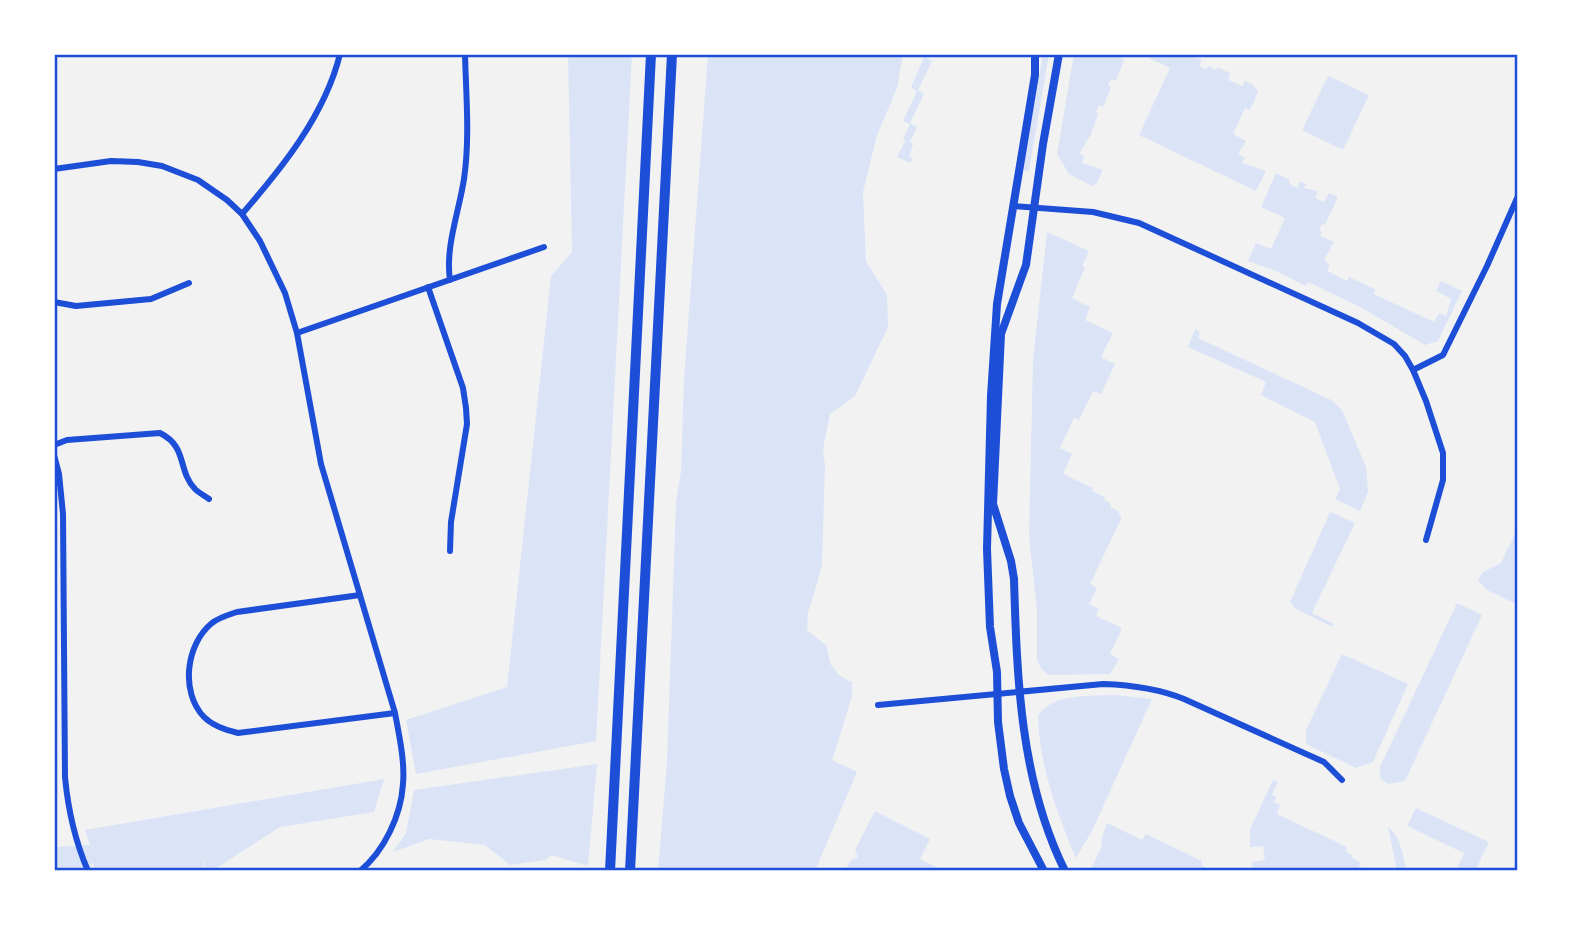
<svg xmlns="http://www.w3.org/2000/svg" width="1572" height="925" font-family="Bitter,serif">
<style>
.green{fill:#dbe4f7}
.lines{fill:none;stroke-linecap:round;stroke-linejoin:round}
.minor{stroke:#1d4ed8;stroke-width:6}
.tertiary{stroke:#1d4ed8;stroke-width:8}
.motorway{stroke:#1d4ed8;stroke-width:10}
.neatline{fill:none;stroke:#1d4ed8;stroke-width:2.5}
</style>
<rect width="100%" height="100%" fill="#f2f2f2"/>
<g class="green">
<path d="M568,54H632L596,741L416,774L406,720L507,687L551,276L572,252Z"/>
<path d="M708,54H903L897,88L877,135L863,192L866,261L887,295L888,327L855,396L830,414L823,449L825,466L822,566L808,613L807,630L826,645L831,665L840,676L852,682V697L832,760L857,772L815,871H658L667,762L676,502L681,471L684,379Z"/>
<path d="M926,54L925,57L932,61L918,90L924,94L910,123L917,127L910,142L913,144L909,157L913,158L910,163L897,157L905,141L903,139L910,124L903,121L917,91L911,87L924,58L918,55Z"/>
<path d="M1043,54H1049L1029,171L1022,170Z"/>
<path d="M1074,54H1123L1121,58L1124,60L1116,81L1111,79L1108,85L1111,87L1103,107L1099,105L1096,112L1098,114L1091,134L1079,154L1084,156L1082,163L1103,170L1097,183L1092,186L1069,174L1057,154Z"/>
<path d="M1151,54C1171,54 1185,52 1202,60L1199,66L1206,69L1208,66L1216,70L1217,67L1230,73L1228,80L1242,86L1245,81L1252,84L1258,92L1250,110L1245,108L1233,134L1246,141L1238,154L1245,158L1242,163L1266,171L1256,191L1139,135L1170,68L1149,58Z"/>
<path d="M1328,76L1369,95L1343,150L1302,130Z"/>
<path d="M1276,173L1290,180L1289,184L1297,188L1300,181L1306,184L1304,188L1318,191L1315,198L1324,202L1329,193L1338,197L1325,225L1322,224L1319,230L1322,232L1321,236L1334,242L1324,260L1330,264L1327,271L1347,281L1349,277L1375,289L1374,294L1434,322L1439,313L1446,316L1451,299L1436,291L1441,281L1462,291L1438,341L1425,345L1362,308L1308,282L1305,286L1278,272L1248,261L1256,243L1271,249L1285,218L1261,207Z"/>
<path d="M1047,232L1089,251L1082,266L1085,268L1072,298L1090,307L1085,320L1113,333L1101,357L1115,364L1101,394L1093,391L1079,420L1074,418L1060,448L1072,454L1063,474L1093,488L1092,491L1105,497L1104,500L1111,504L1110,507L1120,512L1118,515L1122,517L1090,584L1097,588L1089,604L1099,609L1096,616L1122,628L1110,654L1119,659L1110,674L1048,675L1041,668L1037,660V610L1029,536L1033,360Z"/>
<path d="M1195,329L1200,332L1198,338L1331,400L1342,410L1366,467L1368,492L1360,511L1335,499L1340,489L1315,422L1261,395L1266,382L1188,347Z"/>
<path d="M1330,512L1355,523L1312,613L1334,624L1333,627L1296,609L1290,602Z"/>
<path d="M1518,527V605L1487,590L1478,580L1483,572L1501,563Z"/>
<path d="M1457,603L1482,615L1405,781L1388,784L1380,778V767Z"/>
<path d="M1342,654L1408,684L1373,762L1356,768L1306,744V730Z"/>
<path d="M1115,695L1152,699L1092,831L1076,858C1057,814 1039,764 1038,715C1055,693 1089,696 1115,695Z"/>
<path d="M597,764L588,866L551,855L545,860L510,865L485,845L429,839L393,852L406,833L414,790Z"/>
<path d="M384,779L374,812L280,827L212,871H204L205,856L202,871H96L92,863L90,871H54V847L90,845L85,830Z"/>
<path d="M1273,780L1278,782L1272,795L1276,797L1274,802L1280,805L1277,814L1347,847L1346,852L1352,855L1351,857L1360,862L1359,866L1368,871H1253L1252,862L1265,860L1263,846L1250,847V829Z"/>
<path d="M1416,808L1489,842L1475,871H1456L1464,853L1407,826Z"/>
<path d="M875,811L930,839L920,859L944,871H845L850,861L858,857L855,850Z"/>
<path d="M1107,823L1142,840L1146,834L1202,861L1201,865L1208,869L1207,871H1090L1102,846L1101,840Z"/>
<path d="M1388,827C1400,836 1404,857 1406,871H1397Z"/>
</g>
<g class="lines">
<g class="minor">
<path d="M54,169L111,161L138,162L162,166L198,180L227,200L242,214L260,241L285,293L297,333L321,464L395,713C399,735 405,761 403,784C401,816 384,851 360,871"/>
<path d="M1014,206L1093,212L1139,223L1358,323L1394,344L1405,356L1413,370L1426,401L1443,453V480L1426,540"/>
<path d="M242,214C282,168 325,115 340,54"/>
<path d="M450,280C445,247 459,212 464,179C470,138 466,95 465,54"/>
<path d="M428,287L463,388L466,408L467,424L451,522L450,551"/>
<path d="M54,302L76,306L151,299L189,283"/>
<path d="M297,333L544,247"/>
<path d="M1413,370L1443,355L1487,266L1518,196"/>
<path d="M54,445L67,440L160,433C188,447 177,470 195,489C199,493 205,496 209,499"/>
<path d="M54,455L59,474L63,514L65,777C68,809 75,841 88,871"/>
<path d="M360,595L237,612C228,615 220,617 212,623C186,644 180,692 204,717C213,726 225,730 238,733L395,713"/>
<path d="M878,705L1103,684C1131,685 1157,688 1184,699L1324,762L1342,780"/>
</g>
<g class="tertiary">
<path d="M1035,54V75L997,304L991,396L987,549L990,627L997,672L998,722L1004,769L1010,796L1019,823L1044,871"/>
<path d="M1059,54L1043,144L1026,265L1001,334L993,504L1011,561L1014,579C1017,678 1020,780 1065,871"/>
</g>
<g class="motorway">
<path d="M610,871L651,54"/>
<path d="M630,871L672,54"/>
</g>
</g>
<rect width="1572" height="925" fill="none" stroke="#ffffff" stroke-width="112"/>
<rect x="56" y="56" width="1460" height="813" class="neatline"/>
</svg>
